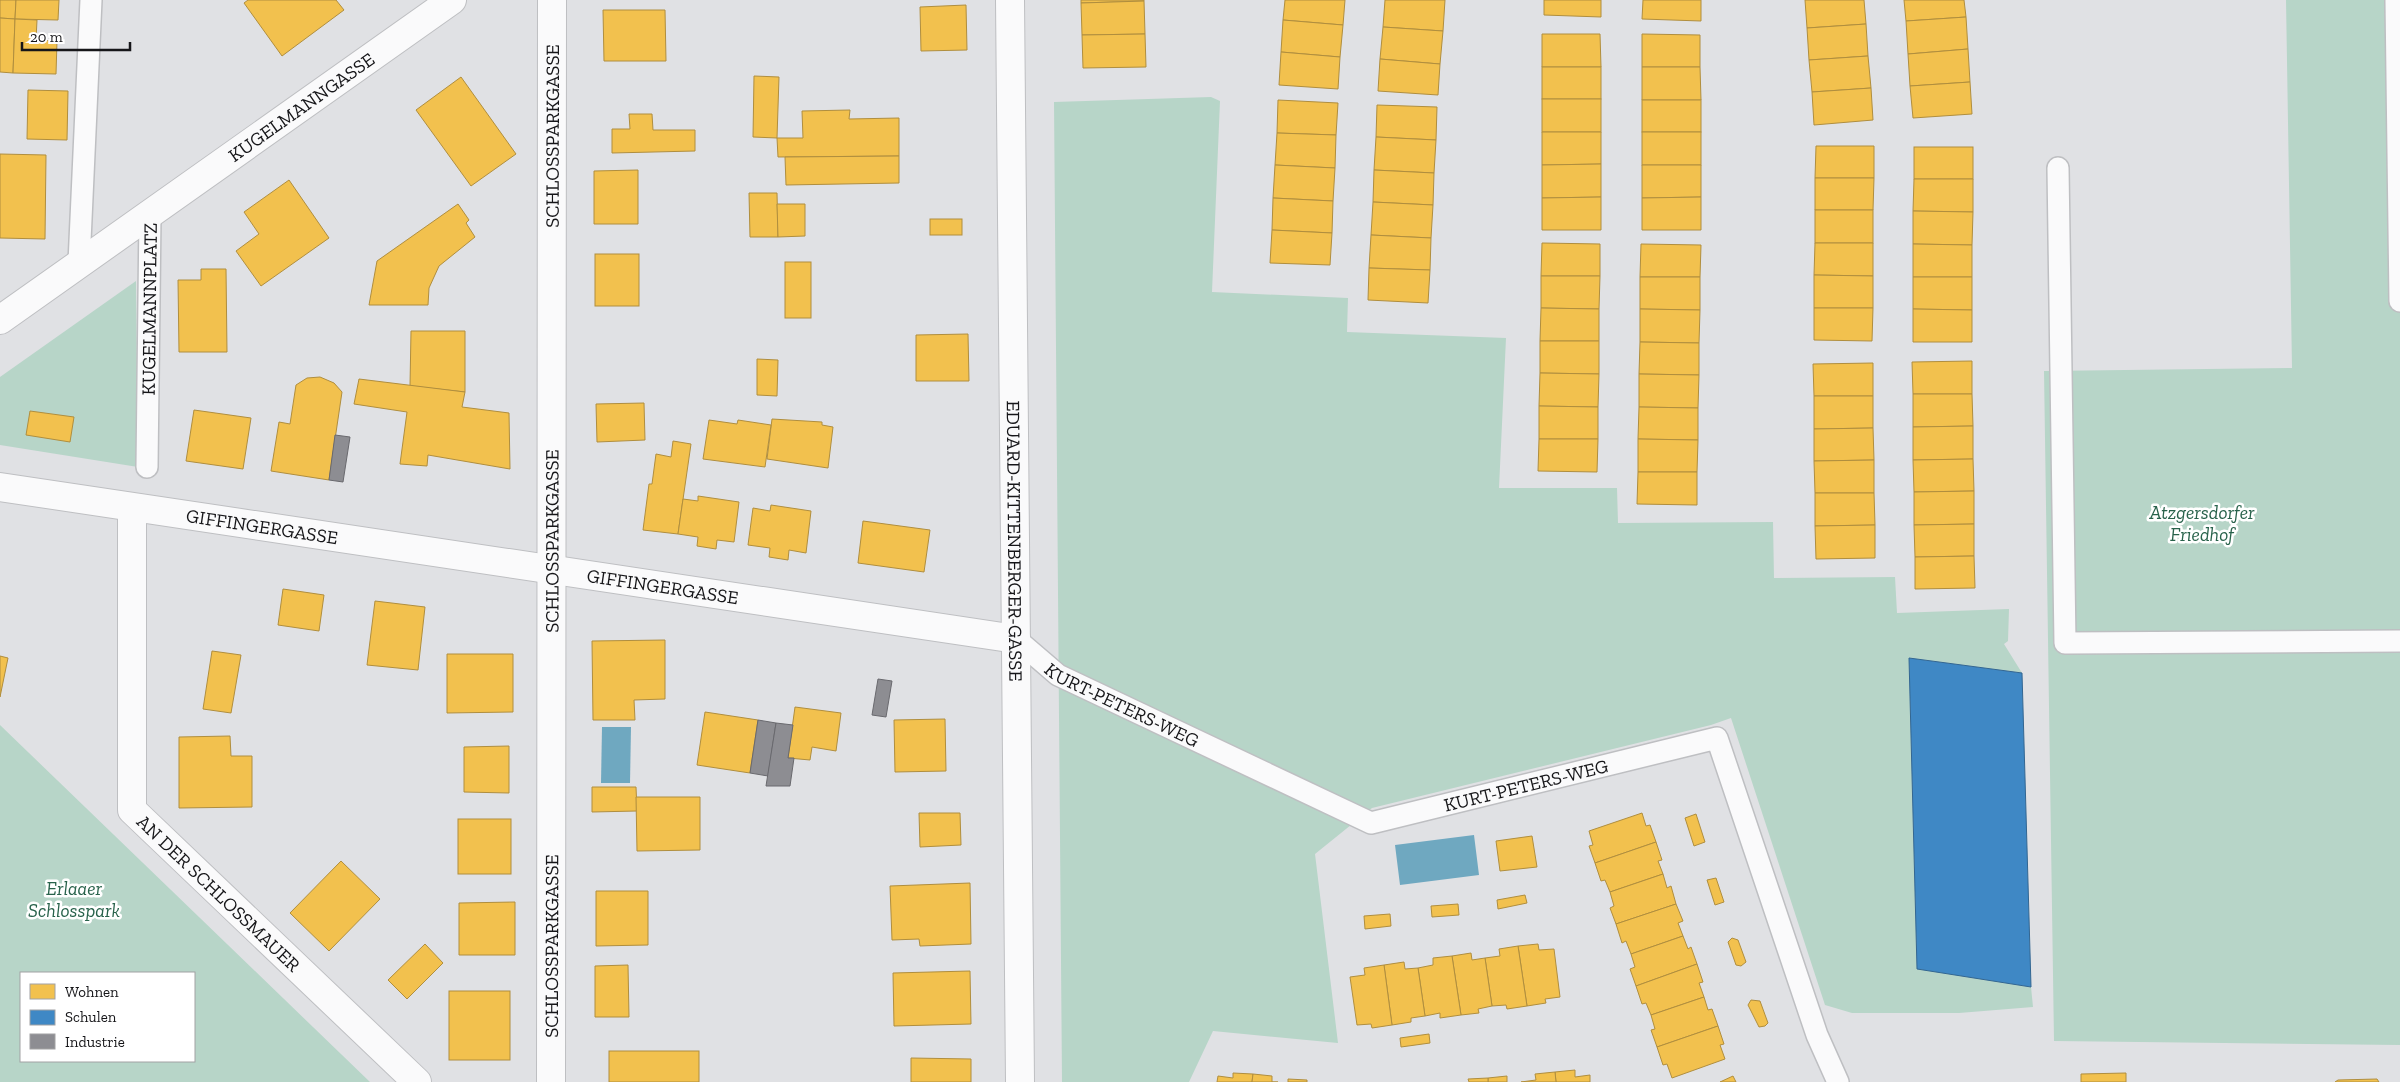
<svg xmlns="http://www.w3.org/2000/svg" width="2400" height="1082" font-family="'Zilla Slab',serif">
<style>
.green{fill:#b7d5c8;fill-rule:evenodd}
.water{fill:#6fa8c0}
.homes{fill:#f2c14e;stroke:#b08e3e}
.schools{fill:#3f88c5;stroke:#336691}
.industry{fill:#8d8d92;stroke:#69696e}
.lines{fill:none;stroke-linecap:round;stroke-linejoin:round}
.service-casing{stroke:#bebfc2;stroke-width:24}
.minor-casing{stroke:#bebfc2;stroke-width:30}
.service{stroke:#fafafb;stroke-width:21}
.minor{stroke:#fafafb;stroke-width:28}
.labels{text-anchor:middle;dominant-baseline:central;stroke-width:5;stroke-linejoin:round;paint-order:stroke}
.street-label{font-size:19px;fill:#161619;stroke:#fff}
.park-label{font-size:19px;font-style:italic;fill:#28624b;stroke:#fff}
</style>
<rect width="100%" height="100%" fill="#e0e1e4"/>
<g class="green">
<path d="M2286,0H2400V1045L2054,1041L2044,371L2292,368Z"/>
<path d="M1211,97L1220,101L1212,292L1348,298L1347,332L1506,338L1499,488H1617L1618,523L1773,522L1774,578L1895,577L1897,613L2009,609L2008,641L2004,644L2022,673L1909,658L1917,968L2031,987L2033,1007L1959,1013H1852L1825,1005L1731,718L1711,725L1372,808L1315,854L1338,1043L1213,1031L1189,1082H1062L1054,102Z"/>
<path d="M136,281L138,467L0,445V377Z"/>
<path d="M0,725L370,1082H0ZM21,973H194V1061H21Z"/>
</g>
<g class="water">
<path d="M602,727H631L630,783H601Z"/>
<path d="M1474,835L1479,875L1400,885L1395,845Z"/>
</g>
<g class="homes">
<path d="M0,0H16L15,19L0,18Z"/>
<path d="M16,0H59L58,20L15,19Z"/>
<path d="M248,0H336L344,10L282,56L244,3Z"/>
<path d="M1081,0H1144V1L1081,3Z"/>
<path d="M1285,0H1345L1343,25L1283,20Z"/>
<path d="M1385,0H1445L1443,31L1383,27Z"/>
<path d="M1544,0H1601V17L1544,15Z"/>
<path d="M1643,0H1701V21L1642,19Z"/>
<path d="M1805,0H1864L1866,24L1807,28Z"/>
<path d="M1904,0H1964L1966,17L1906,21Z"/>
<path d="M1144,1L1145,34L1082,35L1081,3Z"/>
<path d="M966,5L967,50L921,51L920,7Z"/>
<path d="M603,10H665L666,61H604Z"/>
<path d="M1966,17L1968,49L1908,54L1906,21Z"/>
<path d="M0,18L15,19L13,73L0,72Z"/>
<path d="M15,19L37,20L36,40L57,41L56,74L13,73Z"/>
<path d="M1283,20L1343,25L1340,57L1281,52Z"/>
<path d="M1866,24L1868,56L1809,60L1807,28Z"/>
<path d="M1383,27L1443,31L1440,64L1380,59Z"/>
<path d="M1145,34L1146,67L1083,68L1082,35Z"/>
<path d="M1542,34H1600L1601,67H1542Z"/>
<path d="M1642,34L1700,35V67H1642Z"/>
<path d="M1968,49L1970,82L1910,86L1908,54Z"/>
<path d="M1281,52L1340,57L1338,89L1279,85Z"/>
<path d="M1868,56L1871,88L1812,92L1809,60Z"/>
<path d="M1380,59L1440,64L1438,95L1378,91Z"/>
<rect x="1542" y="67" width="59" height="32"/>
<path d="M1642,67H1700L1701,100H1642Z"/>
<path d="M754,76L779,77L777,138L753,137Z"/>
<path d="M461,77L516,154L471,186L416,110Z"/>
<path d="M1970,82L1972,114L1913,118L1910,86Z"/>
<path d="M1871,88L1873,120L1814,125L1812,92Z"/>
<path d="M28,90L68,91L67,140L27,139Z"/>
<rect x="1542" y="99" width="59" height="33"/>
<path d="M1278,100L1338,103L1336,135L1277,133Z"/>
<rect x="1642" y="100" width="59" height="32"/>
<path d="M1377,105L1437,107L1436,140L1376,137Z"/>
<path d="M850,110L849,119L899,118V156L778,157L777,138H803L802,111Z"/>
<path d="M629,114H652L653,130H695V151L612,153V129H630Z"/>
<path d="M1542,132H1601V164L1542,165Z"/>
<rect x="1642" y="132" width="59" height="33"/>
<path d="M1277,133L1336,135L1335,168L1275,165Z"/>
<path d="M1376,137L1436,140L1434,173L1374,170Z"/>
<path d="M1816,146H1874V178H1815Z"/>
<rect x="1914" y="147" width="59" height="32"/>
<path d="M0,154L46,155L45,239L0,238Z"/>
<path d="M899,156V183L786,185L785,157Z"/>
<path d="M1601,164V197L1542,198V165Z"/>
<path d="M1275,165L1335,168L1333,201L1273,198Z"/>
<path d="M1642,165H1701V197L1642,198Z"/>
<path d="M638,170V224H594V171Z"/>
<path d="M1374,170L1434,173L1433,205L1373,202Z"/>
<path d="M1815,178H1874L1873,210H1815Z"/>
<path d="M1914,179H1973V212L1913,211Z"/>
<path d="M289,180L329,238L261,286L236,251L259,234L244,212Z"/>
<path d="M749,193H777L778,237H750Z"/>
<path d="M1601,197V230H1542V198Z"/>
<path d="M1701,197V230H1642V198Z"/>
<path d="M1273,198L1333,201L1332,233L1272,230Z"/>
<path d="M1373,202L1433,205L1431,238L1371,235Z"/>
<path d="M458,204L469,220L466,223L475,237L439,266L429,288L428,305H369L377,261Z"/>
<path d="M777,204H805V236L778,237Z"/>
<rect x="1815" y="210" width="58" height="33"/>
<path d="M1913,211L1973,212L1972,245L1913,244Z"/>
<rect x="930" y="219" width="32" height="16"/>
<path d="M1272,230L1332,233L1330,265L1270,263Z"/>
<path d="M1371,235L1431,238L1430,270L1369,268Z"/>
<path d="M1542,243L1600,244V276H1541Z"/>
<path d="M1815,243H1873V276L1814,275Z"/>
<path d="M1641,244L1701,245L1700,277H1640Z"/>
<path d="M1913,244L1972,245V277H1913Z"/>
<rect x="595" y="254" width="44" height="52"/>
<rect x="785" y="262" width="26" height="56"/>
<path d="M1369,268L1430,270L1428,303L1368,300Z"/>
<path d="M201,269H226L227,352H179L178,280H201Z"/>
<path d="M1814,275L1873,276V308H1814Z"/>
<path d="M1541,276H1600L1599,309L1541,308Z"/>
<path d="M1640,277H1700V310L1640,309Z"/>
<path d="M1913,277H1972V310L1913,309Z"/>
<path d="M1541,308L1599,309V341H1540Z"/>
<path d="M1814,308H1873L1872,341L1814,340Z"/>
<path d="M1640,309L1700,310L1699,343L1640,342Z"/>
<path d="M1913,309L1972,310V342H1913Z"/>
<path d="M411,331H465V392L410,386Z"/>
<path d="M968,334L969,381H916V335Z"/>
<path d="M1540,341H1599V374L1540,373Z"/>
<path d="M1640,342L1699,343V375L1639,374Z"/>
<path d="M757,359L778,360L777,396L757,395Z"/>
<path d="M1972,361V394H1913L1912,362Z"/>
<path d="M1873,363V396H1814L1813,364Z"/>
<path d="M1540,373L1599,374L1598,407L1539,406Z"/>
<path d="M1639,374L1699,375L1698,408L1639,407Z"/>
<path d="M320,377L334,383L342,392L329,480L271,471L279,422L290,424L296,385L307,378Z"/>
<path d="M359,379L465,392L462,407L509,413L510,469L428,455L427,466L400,464L407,412L354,404Z"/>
<path d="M1913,394H1972L1973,426L1913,427Z"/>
<path d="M1814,396H1873V428L1814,429Z"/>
<path d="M644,403L645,440L597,442L596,404Z"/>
<path d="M1539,406L1598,407V439H1539Z"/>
<path d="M1639,407L1698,408V440L1638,439Z"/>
<path d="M194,410L251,418L243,469L186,461Z"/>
<path d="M30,411L74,417L70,442L26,435Z"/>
<path d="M772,419L822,422V425L833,427L828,468L767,459Z"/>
<path d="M709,420L737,424L738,420L771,425L765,467L703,459Z"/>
<path d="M1973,426V459L1913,460V427Z"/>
<path d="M1873,428L1874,460L1814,461V429Z"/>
<path d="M1539,439H1598L1597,472L1538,471Z"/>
<path d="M1638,439L1698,440L1697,472H1638Z"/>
<path d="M673,441L691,444L678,534L643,530L649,484H652L656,454L671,457Z"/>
<path d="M1973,459L1974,491L1914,492L1913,460Z"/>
<path d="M1874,460V493H1815L1814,461Z"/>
<path d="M1638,472H1697V505L1637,504Z"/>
<path d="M1974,491V524L1914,525V492Z"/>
<path d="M1815,493H1874L1875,525L1815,526Z"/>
<path d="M698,496L739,502L734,542L717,540L716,549L697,546L698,537L678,534L683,499L698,501Z"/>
<path d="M771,505L811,511L806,553L789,550L788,560L769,557L770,548L748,545L753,508L770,511Z"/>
<path d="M863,521L930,530L924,572L858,563Z"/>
<path d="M1974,524V556L1915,557L1914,525Z"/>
<path d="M1875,525V558L1816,559L1815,526Z"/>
<path d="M1974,556L1975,588L1915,589V557Z"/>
<path d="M283,589L324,595L319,631L278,625Z"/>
<path d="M375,601L425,607L418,670L367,665Z"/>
<path d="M665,640V699L634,700L635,720H593L592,641Z"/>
<path d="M212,651L241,655L231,713L203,709Z"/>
<path d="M447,654H513V712L447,713Z"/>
<path d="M0,656L8,658L0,697Z"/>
<path d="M795,707L841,713L836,751L812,747L810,760L788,758Z"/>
<path d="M705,712L758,720L750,773L697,765Z"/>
<path d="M945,719L946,771L895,772L894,720Z"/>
<path d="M230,736L231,756H252V807L179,808V737Z"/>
<path d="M509,746V793L464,792V747Z"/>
<path d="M592,787H636L637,811L592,812Z"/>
<path d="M636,797H700V850L637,851Z"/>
<path d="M919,813H960L961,845L920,847Z"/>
<path d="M1642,813L1646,826L1650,825L1656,842L1595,863L1589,846L1593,845L1589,831Z"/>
<path d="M1696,814L1705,842L1694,846L1685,818Z"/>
<rect x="458" y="819" width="53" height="55"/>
<path d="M1532,836L1537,867L1500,871L1496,841Z"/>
<path d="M1656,842L1662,860L1658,861L1663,874L1610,892L1605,880L1601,881L1595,863Z"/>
<path d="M341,861L380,899L329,951L290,913Z"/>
<path d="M1663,874L1667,888L1671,886L1676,904L1616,924L1610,908L1614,906L1610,892Z"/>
<path d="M1716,878L1724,902L1715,905L1707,880Z"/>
<path d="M970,883L971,944L920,946L919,939L892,940L890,886Z"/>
<path d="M596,891H648V945L596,946Z"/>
<path d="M1525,895L1527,903L1498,909L1497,900Z"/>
<path d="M515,902V955H459V903Z"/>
<path d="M1458,904L1459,915L1432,917L1431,906Z"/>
<path d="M1676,904L1683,921L1678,923L1683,936L1631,954L1626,941L1622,943L1616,924Z"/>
<path d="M1390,914L1391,926L1365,929L1364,916Z"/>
<path d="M1683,936L1688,949L1691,947L1697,964L1636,986L1630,969L1635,967L1631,954Z"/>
<path d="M1732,938L1738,940L1746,962L1741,966L1736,965L1728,942Z"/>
<path d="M425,944L443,963L407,999L388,980Z"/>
<path d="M1538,944L1539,950L1554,949L1560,997L1545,999L1546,1003L1527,1006L1518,946Z"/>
<path d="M1518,946L1527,1006L1507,1009L1506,1005L1492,1006L1485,958L1500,956L1499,949Z"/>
<path d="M1471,953L1472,960L1485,958L1492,1006L1478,1009L1479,1013L1461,1015L1452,956Z"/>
<path d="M1452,956L1461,1015L1440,1018V1013L1425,1016L1418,968L1433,965V958Z"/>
<path d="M1404,962L1405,969L1418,968L1425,1016L1411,1018V1022L1392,1025L1384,965Z"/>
<path d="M1697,964L1703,982L1699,983L1704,997L1651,1015L1646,1003L1642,1004L1636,986Z"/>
<path d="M628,965L629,1017H595V966Z"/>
<path d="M1384,965L1392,1025L1372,1028L1371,1024L1357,1025L1350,977L1365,975L1364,968Z"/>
<path d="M970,971L971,1024L894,1026L893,973Z"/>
<rect x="449" y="991" width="61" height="69"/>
<path d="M1704,997L1708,1010L1712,1009L1718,1026L1657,1047L1651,1030L1655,1029L1651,1015Z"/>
<path d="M1751,1000L1760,1001L1768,1023L1765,1026L1759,1027L1748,1005Z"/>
<path d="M1718,1026L1724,1044L1720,1045L1725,1059L1672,1078L1667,1064L1663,1065L1657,1047Z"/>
<path d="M1429,1034L1430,1043L1401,1047L1400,1038Z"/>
<rect x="609" y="1051" width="90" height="31"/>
<path d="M911,1058L971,1059V1082H911Z"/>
<path d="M1575,1070V1077L1590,1075V1082H1556L1555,1072Z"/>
<path d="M1555,1072L1556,1082H1521L1536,1080L1535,1074Z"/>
<path d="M1233,1073L1253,1074L1252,1082H1217L1218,1076L1233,1078Z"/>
<path d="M2126,1073V1082H2081V1074Z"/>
<path d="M1253,1074L1272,1076V1082H1278H1252Z"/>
<path d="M1507,1076V1082H1488V1078Z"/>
<path d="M1733,1076L1736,1082H1720Z"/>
<path d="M1488,1078V1082H1469L1468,1079Z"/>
<path d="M1288,1079L1307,1080V1082H1288Z"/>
<path d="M2377,1079L2379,1082H2335L2338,1080Z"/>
</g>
<path class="schools" d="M1909,658L2022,673L2031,987L1917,969Z"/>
<g class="industry">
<path d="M335,435L350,437L343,482L329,480Z"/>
<path d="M878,679L892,681L886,717L872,715Z"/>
<path d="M758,720L776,723L768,776L750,773Z"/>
<path d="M776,723L793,725L788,758H794L790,786H766Z"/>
</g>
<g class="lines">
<g class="service-casing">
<g id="service">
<path d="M2396,0L2400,301"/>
<path d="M2058,168L2065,643L2400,641"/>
<path d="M79,263L91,0"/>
<path id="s1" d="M147,467L150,215"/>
<path id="s2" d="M1016,639L1058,675L1371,823L1717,738L1817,1035L1838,1082"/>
</g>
</g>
<g class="minor-casing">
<g id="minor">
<path id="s3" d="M1010,0L1020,1082"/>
<path id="s4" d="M0,320L452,0"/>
<path id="s5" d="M0,487L1016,639"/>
<path id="s6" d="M132,508V810L417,1082"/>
<path id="s7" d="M551,1082L552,0"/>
</g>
</g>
<use href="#service" class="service"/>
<use href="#minor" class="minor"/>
</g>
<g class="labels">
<g class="street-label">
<text stroke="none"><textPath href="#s4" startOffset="369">KUGELMANNGASSE</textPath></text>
<text stroke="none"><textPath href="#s7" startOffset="946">SCHLOSSPARKGASSE</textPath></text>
<text stroke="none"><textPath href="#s1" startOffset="158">KUGELMANNPLATZ</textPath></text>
<text stroke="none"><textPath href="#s5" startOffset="265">GIFFINGERGASSE</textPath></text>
<text stroke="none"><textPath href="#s7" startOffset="541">SCHLOSSPARKGASSE</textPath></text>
<text stroke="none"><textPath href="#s3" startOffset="541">EDUARD-KITTENBERGER-GASSE</textPath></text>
<text stroke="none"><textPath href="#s5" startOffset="670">GIFFINGERGASSE</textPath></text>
<text stroke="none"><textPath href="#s2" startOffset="126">KURT-PETERS-WEG</textPath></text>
<text stroke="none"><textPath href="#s2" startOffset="561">KURT-PETERS-WEG</textPath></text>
<text stroke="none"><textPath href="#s6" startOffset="422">AN DER SCHLOSSMAUER</textPath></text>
<text stroke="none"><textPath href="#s7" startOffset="136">SCHLOSSPARKGASSE</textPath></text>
</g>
<g class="park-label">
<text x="2202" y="512">Atzgersdorfer<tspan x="2202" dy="22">Friedhof</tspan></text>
<text x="74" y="888">Erlaaer<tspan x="74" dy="22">Schlosspark</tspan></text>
</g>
</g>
<rect x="20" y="972" width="175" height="90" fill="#ffffff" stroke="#a2a2a3"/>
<rect x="30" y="984" width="25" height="15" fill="#f2c14e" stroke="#a2a2a3"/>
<text x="65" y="997" font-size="15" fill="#161619">Wohnen</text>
<rect x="30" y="1010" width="25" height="15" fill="#3f88c5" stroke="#a2a2a3"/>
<text x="65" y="1022" font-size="15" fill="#161619">Schulen</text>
<rect x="30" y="1034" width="25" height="15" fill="#8d8d92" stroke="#a2a2a3"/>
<text x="65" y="1047" font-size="15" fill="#161619">Industrie</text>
<path d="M22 42v8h108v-8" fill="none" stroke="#161619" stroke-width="2.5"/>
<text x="30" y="42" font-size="15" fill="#161619" stroke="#ffffff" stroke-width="4" paint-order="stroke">20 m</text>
</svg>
